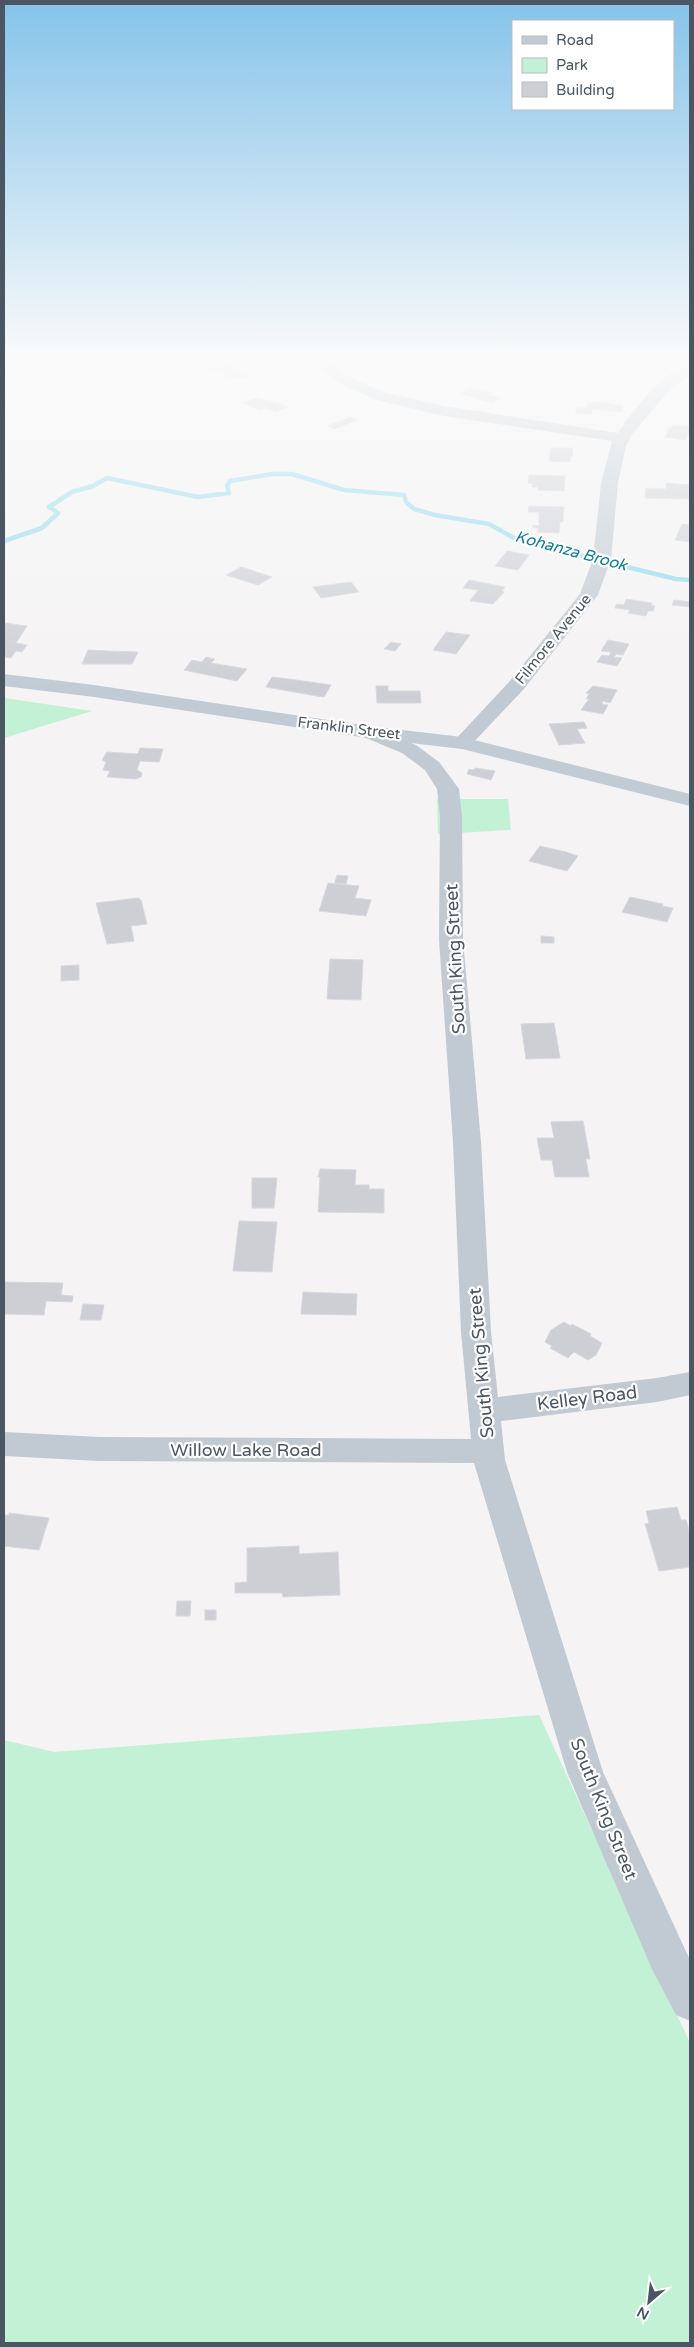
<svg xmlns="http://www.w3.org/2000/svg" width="694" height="2347" font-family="'Varela Round',sans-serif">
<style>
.green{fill:#c3f1d5}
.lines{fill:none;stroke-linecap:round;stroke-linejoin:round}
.stream{stroke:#90daee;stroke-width:4.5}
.building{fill:#cdcfd5;stroke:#d7d9de}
.street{fill:#c1cad2;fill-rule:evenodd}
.secondary{fill:#c1cbd6;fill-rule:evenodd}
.labels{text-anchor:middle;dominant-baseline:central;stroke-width:4.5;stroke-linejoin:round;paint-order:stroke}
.far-street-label{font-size:15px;fill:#4a5661;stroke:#fff}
.far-water-label{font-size:16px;font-style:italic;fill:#0c7c9b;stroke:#fff}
.street-label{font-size:18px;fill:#4a5661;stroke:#fff}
</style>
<rect width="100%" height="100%" fill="#f5f3f3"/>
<g class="green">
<path d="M4,698L11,699L92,711L4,738Z"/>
<path d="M437,799H508L511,830L438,834Z"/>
<path d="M539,1715L690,2043V2343H4V1740L54,1752Z"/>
</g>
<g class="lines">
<path class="stream" d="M4,541L42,528L58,513L49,507L72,492L93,486L107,478L198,497L229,493L227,486L230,481L273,474H292L344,490L404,495L406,502L414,509L435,515L489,524L514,538L534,541L586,557L676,579L690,580"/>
</g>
<g class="building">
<path d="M233,365L239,371L245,370L251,376L227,379L220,370L213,371L210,368Z"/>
<path d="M469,388L492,393L488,395L501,398L493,403L460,394Z"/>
<path d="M256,398L278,403L288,407L276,412L266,408L260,410L242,403Z"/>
<path d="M599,402L623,406L621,412L593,409L591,414L575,413L578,407L586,408L588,403Z"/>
<path d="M350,417L358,420L335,429L327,426Z"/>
<path d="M673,425L690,427V432L685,440L665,437L669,431L667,430L668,429H670Z"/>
<path d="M551,448H572L573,456H571L570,462L549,461Z"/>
<path d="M529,475L565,476L564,491L538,490V487H532L533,484L528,483Z"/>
<path d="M666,483L690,485V499L645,498L646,488L666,489Z"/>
<path d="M529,506L564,507L563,522H560L559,533L538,532V528H533V525L539,526V512H528Z"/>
<path d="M682,524L690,525V542L675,540Z"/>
<path d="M507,551L529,555L518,570L495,566Z"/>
<path d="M241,567L248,569L272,577L258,585L226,575Z"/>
<path d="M469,580L505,587L502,591L504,592L493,604L470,601L478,590L463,588Z"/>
<path d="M351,582L359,592L321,598L313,587Z"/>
<path d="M626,599L652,603L651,605L655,606L653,611H648L646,616L628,613L630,610L615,608L617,604L624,605Z"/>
<path d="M674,600L690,602V607L672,605Z"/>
<path d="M4,623L27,626L16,643L27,645L22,652L16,651L11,658L4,657Z"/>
<path d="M446,632L470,635L456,654L433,650Z"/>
<path d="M608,640L629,644L623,655L616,654L614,657L622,658L617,666L597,662L602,655L609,656L611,652L601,651Z"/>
<path d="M391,642L401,644L395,651L384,649Z"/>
<path d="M88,650L109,651L138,652L132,664H82Z"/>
<path d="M206,657L215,659L211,663L247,669L237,681L184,670L192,660L202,662Z"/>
<path d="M272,677L289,679L331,685L324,697L317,696L266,687Z"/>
<path d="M376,686H388V691H420L421,703H377Z"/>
<path d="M593,686L617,690L610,703L603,701L602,704L608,705L603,714L581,710L589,699H586L589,694L586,693Z"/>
<path d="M584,722L587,728L577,729L585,743L559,745L549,724Z"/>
<path d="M140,748L163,749L159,762L140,761L137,770L142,773L141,777L135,779L107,777L110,771L103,770L106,762L102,760L107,752L138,754Z"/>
<path d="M475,768L495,771L491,780L467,774L469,769L474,770Z"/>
<path d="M540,846L566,852L578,856L567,871L529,861Z"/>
<path d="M337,875L348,876L346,884L335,883Z"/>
<path d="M328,883L359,886L355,898L371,900L366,916L319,911Z"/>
<path d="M630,897L663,904L662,906L673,908L667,922L622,912Z"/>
<path d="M138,898L141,900L147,924L131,926L134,941L107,944L96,903Z"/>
<path d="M541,936L554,937V943H541Z"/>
<path d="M330,959L363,960L361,1000L327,999Z"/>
<path d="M79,965V980L61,981V966Z"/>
<path d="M554,1023L560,1058L526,1059L521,1024Z"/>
<path d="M583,1121L590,1159H586L589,1177H555L552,1160H541L537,1138H554L551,1122Z"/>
<path d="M320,1169L356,1170L355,1185H369V1189H384V1213L318,1212L320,1177H318Z"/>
<path d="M252,1178H277L274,1208H252Z"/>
<path d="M239,1221L277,1222L272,1272L233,1271Z"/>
<path d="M4,1282L63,1283L61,1295L73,1296L72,1302L46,1301L44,1315L4,1314Z"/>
<path d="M303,1292L357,1294L356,1315L301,1314Z"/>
<path d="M83,1304L104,1305L101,1320H80Z"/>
<path d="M564,1322L571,1326L572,1324L591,1334L590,1336L602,1343L596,1355L588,1360L574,1352L568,1358L550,1348L552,1346L545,1342L551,1330Z"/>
<path d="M677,1507L681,1520H686L690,1533V1567L659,1571L645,1524L649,1523L646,1511Z"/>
<path d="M9,1513L49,1518L39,1550L4,1546V1515H9Z"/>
<path d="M299,1546V1554L338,1552L340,1595L283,1597L282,1593H235V1583L247,1582V1548Z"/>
<path d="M177,1601H191L190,1616H176Z"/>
<rect x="205" y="1610" width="11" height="10"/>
</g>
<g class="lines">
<g class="street">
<path d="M312,359H328L347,376L386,393L444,406L618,433C633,411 663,370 690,365V374L667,393L633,433L626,446L618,483L611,559L598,595L523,690L469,747L462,749L455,747L452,743L509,682L580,594L593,559L601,483L612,441L444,416L376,400L337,382Z"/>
<path d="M368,726L416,745L439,762L459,789L462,816L463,940L481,1142L491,1332L498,1397L657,1378L690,1372V1395L657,1402L501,1421L505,1460L603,1772L690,1960V2021L676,2015L652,1969L567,1772L474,1463L99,1461L4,1456V1432L99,1437L471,1439L461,1332L453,1142L439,940L440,816L437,789L425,770L402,753L361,736L358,732L361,728Z"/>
</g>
<path class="secondary" d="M4,674L94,685L368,726L462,737L690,794V806L462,749L368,738L94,697L4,686Z"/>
</g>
<linearGradient id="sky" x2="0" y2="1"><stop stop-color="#85c3ea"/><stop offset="0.52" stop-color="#fafafa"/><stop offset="1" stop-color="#fafafa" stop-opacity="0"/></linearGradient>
<rect width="694" height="688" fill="url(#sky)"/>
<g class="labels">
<g class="far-street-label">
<text transform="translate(553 639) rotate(-51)">Filmore Avenue</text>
<text transform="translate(349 728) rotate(7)">Franklin Street</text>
</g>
<g class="far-water-label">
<text transform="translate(571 551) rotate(15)">Kohanza Brook</text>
</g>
<g class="street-label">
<text transform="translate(455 959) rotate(-93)">South King Street</text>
<text transform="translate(481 1363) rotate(-95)">South King Street</text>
<text transform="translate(587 1398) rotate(-7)">Kelley Road</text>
<text x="246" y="1450">Willow Lake Road</text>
<text transform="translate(604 1809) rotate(68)">South King Street</text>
</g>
</g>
<rect width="694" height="2347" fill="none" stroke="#4a5661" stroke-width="10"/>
<rect x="512" y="20" width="162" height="90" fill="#ffffff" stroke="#b7bbc0"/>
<rect x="522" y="36" width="25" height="8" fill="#c1cbd6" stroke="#b7bbc0"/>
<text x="556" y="45" font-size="15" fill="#4a5661">Road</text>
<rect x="522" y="58" width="25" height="15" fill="#c3f1d5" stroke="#b7bbc0"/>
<text x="556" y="70" font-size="15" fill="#4a5661">Park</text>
<rect x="522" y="82" width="25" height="15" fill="#cdcfd5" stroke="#b7bbc0"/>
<text x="556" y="95" font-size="15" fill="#4a5661">Building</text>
<g transform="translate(649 2302) rotate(208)" stroke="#ffffff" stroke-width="4" paint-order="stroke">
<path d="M0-4L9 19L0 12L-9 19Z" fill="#4a5661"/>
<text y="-8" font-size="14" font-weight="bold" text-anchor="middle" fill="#4a5661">N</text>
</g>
</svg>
